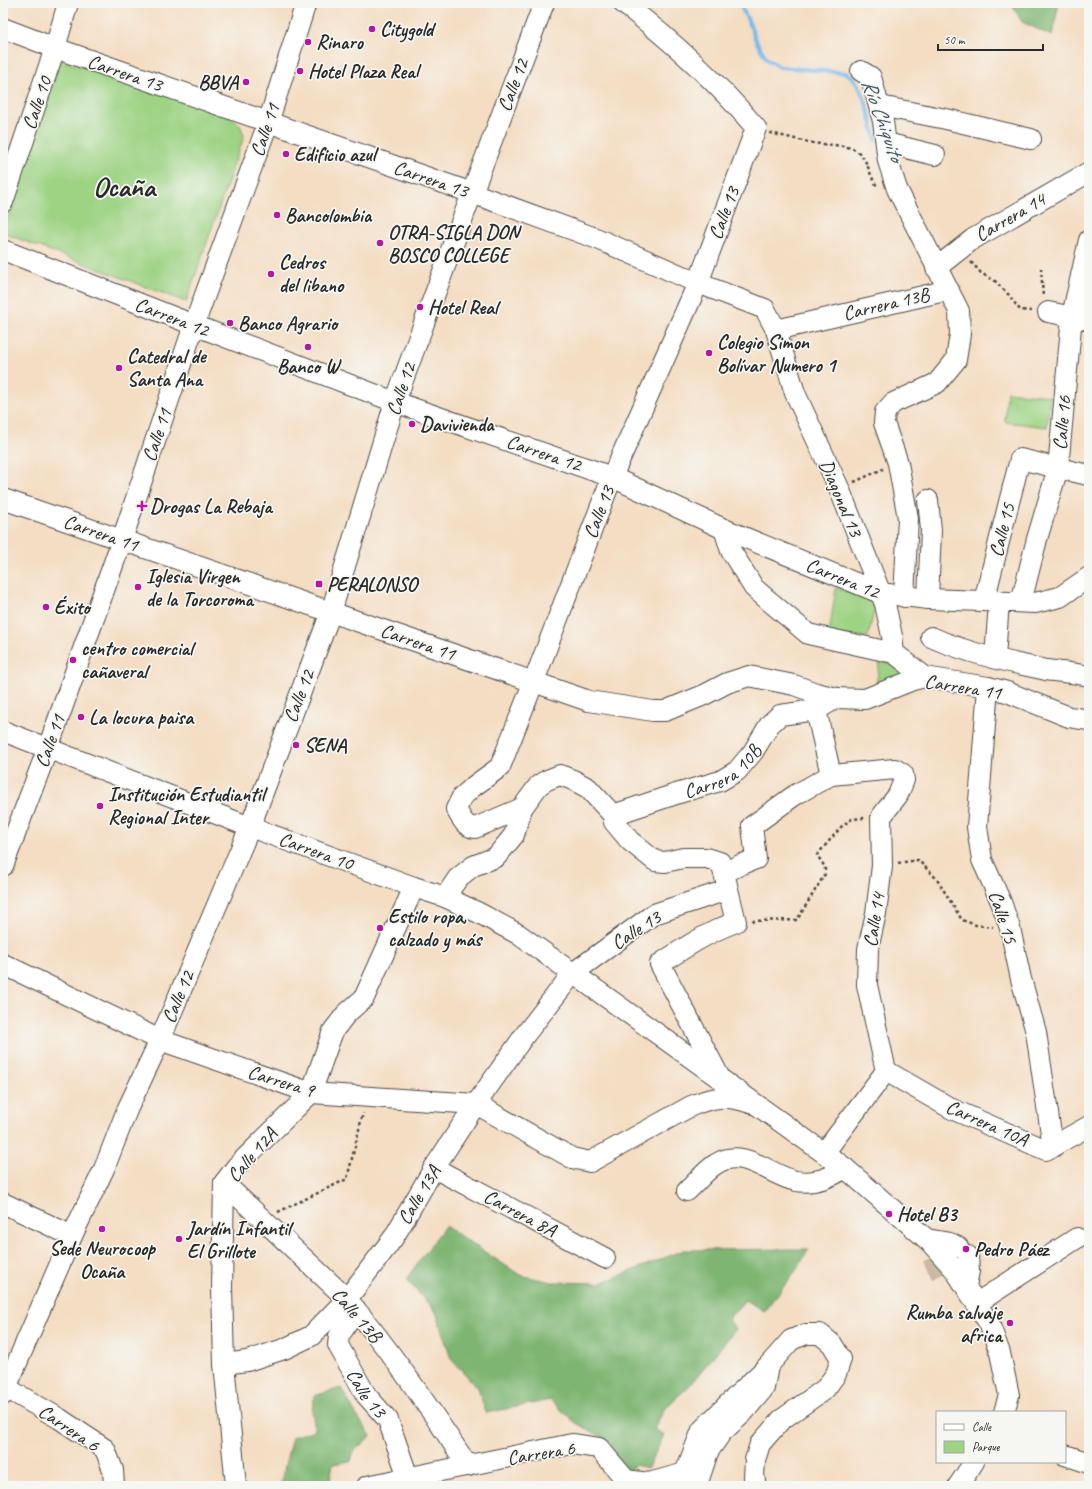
<svg xmlns="http://www.w3.org/2000/svg" width="1092" height="1489" font-family="Caveat,sans-serif">
<style>
.green{fill:#9ed384;stroke:#647f58}
.forest{fill:#7eb572;stroke:#54704e}
.lines{fill:none;stroke-linecap:round;stroke-linejoin:round}
.stream{stroke:#75baec;stroke-width:4}
.minor-tunnel{stroke:#ccb9a4;stroke-width:20;stroke-dasharray:20 10;stroke-linecap:butt}
.minor-casing{stroke:#494642;stroke-width:22}
.path{stroke:#494642;stroke-width:2.5;stroke-dasharray:3 3;stroke-linecap:butt}
.minor{stroke:#fff;stroke-width:20}
.poi-dot{fill:#b5179e;stroke:#f6f6f2;stroke-width:1.5}
.labels{text-anchor:middle;dominant-baseline:central;stroke-width:3.5;stroke-linejoin:round;paint-order:stroke}
.poi-label{font-size:20px;font-weight:bold;fill:#2b2b2b;stroke:#f6f6f2;text-anchor:start}
.street-label{font-size:20px;fill:#2b2b2b;stroke:#f6f6f2}
.water-label{font-size:21px;font-style:italic;fill:#415665;stroke:#f6f6f2}
.town-label{font-size:28px;font-weight:bold;fill:#2b2b2b;stroke:#f6f6f2}
</style>
<rect width="100%" height="100%" fill="#f6f6f2"/>
<filter id="ink" filterUnits="userSpaceOnUse"><feTurbulence type="fractalNoise" baseFrequency=".025" numOctaves="2"/><feDisplacementMap in="SourceGraphic" scale="8" xChannelSelector="R" yChannelSelector="G"/><feConvolveMatrix kernelMatrix="1 2 1 2 8 2 1 2 1" color-interpolation-filters="sRGB"/></filter>
<filter id="wash" filterUnits="userSpaceOnUse"><feTurbulence type="fractalNoise" baseFrequency=".012" numOctaves="4" result="noise"/><feDisplacementMap in="SourceGraphic" scale="16" xChannelSelector="R" yChannelSelector="G"/><feGaussianBlur stdDeviation="0.9" result="paint"/><feColorMatrix in="noise" values="0 0 0 0 0 0 0 0 0 0 0 0 0 0 0 0 0 1.4 0 .05"/><feComposite in="paint" operator="in"/></filter>
<g filter="url(#wash)">
<rect width="100%" height="100%" fill="#f4ddc2"/>
<g class="green">
<path d="M61,60L230,115L240,125L244,136L186,302L3,233Z"/>
<path d="M1007,392L1050,396L1047,427L1005,422Z"/>
<path d="M836,588L868,598L875,607L868,637L829,634Z"/>
<path d="M880,661L893,665L902,673L899,682L876,685Z"/>
</g>
<g class="forest">
<path d="M1011,3H1059L1052,36L1022,22Z"/>
<path d="M445,1226L520,1275L552,1282L601,1283L684,1250L809,1249L793,1275L764,1311L745,1300L728,1319L736,1329L688,1387L665,1408L654,1429L664,1435L648,1468L635,1465L625,1474L602,1437L576,1423L550,1400L486,1413L478,1388L451,1359L436,1312L406,1279Z"/>
<path d="M341,1388L355,1413L371,1436L354,1451L351,1461L333,1464L330,1480L325,1486H280L292,1437L315,1430L312,1411L314,1396Z"/>
</g>
<g class="lines">
<path class="stream" d="M739,3L748,20L757,43L767,59L780,67L847,73C865,85 870,119 876,140"/>
</g>
</g>
<g filter="url(#ink)">
<g class="lines">
<path class="minor-tunnel" d="M932,1257L943,1279"/>
<g class="minor-casing">
<g id="minor">
<path d="M3,28L55,48L472,193L598,239L698,283L765,309L776,330L795,393L839,488L885,604L892,636L894,653L925,677"/>
<path d="M861,71L871,77L883,121L888,161L897,189L959,311L960,334L956,360L937,383L893,403L885,412L884,423L898,463L908,518L904,597"/>
<path d="M880,106L946,119L1031,139"/>
<path d="M886,143L935,155"/>
<path d="M3,202L55,48L68,3"/>
<path id="s1" d="M3,250L194,325L395,402L612,477L724,529L880,593L928,599L1035,603L1060,597L1089,577"/>
<path d="M936,268L973,239L1089,172"/>
<path d="M1048,312L1089,320"/>
<path d="M776,330L949,290"/>
<path d="M3,499L589,701L653,711H665L704,695L727,683L749,676L794,685L816,693L837,698"/>
<path d="M928,500L931,530L928,599"/>
<path d="M724,529L731,551L754,588L808,634L894,653"/>
<path d="M984,601L1020,459L1088,475L1089,473"/>
<path d="M1021,602L1037,539L1058,468L1072,316L1089,240"/>
<path d="M931,637C967,653 1008,662 1046,670C1060,672 1075,673 1089,676"/>
<path d="M995,658L999,601"/>
<path d="M988,687L977,827L982,860L1001,902L1010,928L1021,979L1036,1032L1053,1147"/>
<path d="M816,710L831,775"/>
<path d="M3,731L250,827L414,887L445,897L479,913L518,934L845,1168L930,1242L955,1270L989,1323L1000,1353L1009,1395L1004,1412"/>
<path d="M522,808L475,828C464,827 461,817 456,809L462,797L474,786L500,767L534,681L612,477L698,283L756,128C717,82 671,40 623,3"/>
<path id="s2" d="M613,815L676,794L720,781L737,771L753,752L770,724L780,715L816,710L837,698L865,699L913,680L925,677L988,687L1007,692L1069,717L1089,720"/>
<path d="M3,866L48,748L123,537L194,325L268,123L306,3"/>
<path d="M724,873L740,865L756,859L752,826L795,795L831,775L895,769L903,774L904,780L898,795L881,817L882,866L876,913L868,949L867,985L886,1071"/>
<path d="M445,897L458,878L473,866L496,857L514,835L522,808L539,785L547,780L560,775L573,780L588,788L613,815L614,822L630,841L655,861L665,862L683,858H706L720,862L724,873L736,922C708,932 684,948 660,964L719,1076"/>
<path d="M3,964L160,1040L311,1093L476,1104L572,1158L590,1162L691,1106C712,1097 725,1095 747,1102"/>
<path d="M886,1071L952,1109L1046,1150L1089,1126"/>
<path d="M824,1153L886,1071"/>
<path d="M434,1168L605,1258"/>
<path d="M224,1183L347,1299C392,1352 430,1409 468,1466"/>
<path d="M687,1191C696,1183 706,1170 716,1164C744,1146 770,1176 796,1181C815,1184 830,1178 845,1168"/>
<path d="M3,1203L72,1236"/>
<path d="M927,1239L950,1243L958,1247"/>
<path d="M966,1286L969,1271L968,1256"/>
<path d="M977,1303L1077,1238"/>
<path id="s3" d="M356,1310L339,1336L338,1345L366,1395L388,1420L408,1477"/>
<path d="M224,1364L247,1361L284,1349L311,1336L347,1299L394,1237L434,1168L476,1104L524,1036L573,973L654,914L727,890"/>
<path d="M3,1386L60,1419L105,1449L113,1470L114,1486"/>
<path d="M3,1395L72,1236L104,1169L127,1110L160,1040L250,827L331,612L395,402L472,193L544,3"/>
<path d="M1065,1455L1089,1463"/>
<path d="M685,1473L702,1430L726,1406L768,1366"/>
<path d="M698,1482L708,1452L722,1432L743,1413L764,1388L768,1366L791,1340L806,1334H820L832,1344L841,1359L836,1374L825,1389L781,1420L760,1444L755,1460L754,1477L756,1486"/>
<path d="M236,1486L224,1364L222,1288L224,1183L237,1166L311,1093L333,1031L346,1014L364,998L414,887"/>
<path d="M367,1486L572,1444L599,1448L626,1480L649,1483L685,1473L698,1482"/>
<path d="M958,1486L974,1462"/>
</g>
</g>
<g class="path">
<path d="M770,133C784,136 798,140 813,143C825,145 849,144 858,152C869,161 869,177 878,187"/>
<path d="M971,262L981,273L995,281L1008,294L1020,310L1031,311"/>
<path d="M1041,268L1043,297"/>
<path d="M854,482L883,469"/>
<path d="M898,863L918,860L936,878L962,920L976,925L993,927"/>
<path d="M752,921L797,920L825,874V867L817,855L842,826L852,819L865,818"/>
<path d="M278,1212L347,1179L363,1113"/>
</g>
<use href="#minor" class="minor"/>
</g>
</g>
<g class="poi-dot">
<circle cx="372" cy="29" r="4"/>
<circle cx="308" cy="42" r="4"/>
<circle cx="300" cy="71" r="4"/>
<circle cx="246" cy="82" r="4"/>
<circle cx="286" cy="154" r="4"/>
<circle cx="277" cy="215" r="4"/>
<circle cx="380" cy="243" r="4"/>
<circle cx="271" cy="274" r="4"/>
<circle cx="420" cy="307" r="4"/>
<circle cx="230" cy="323" r="4"/>
<circle cx="308" cy="347" r="4"/>
<circle cx="709" cy="353" r="4"/>
<circle cx="119" cy="368" r="4"/>
<circle cx="412" cy="424" r="4"/>
<path d="M140 500h4v4h4v4h-4v4h-4v-4h-4v-4h4z"/>
<rect x="315" y="580" width="8" height="8" rx="2"/>
<circle cx="138" cy="587" r="4"/>
<circle cx="46" cy="607" r="4"/>
<circle cx="73" cy="660" r="4"/>
<circle cx="81" cy="717" r="4"/>
<circle cx="296" cy="745" r="4"/>
<circle cx="100" cy="806" r="4"/>
<circle cx="380" cy="928" r="4"/>
<circle cx="889" cy="1214" r="4"/>
<circle cx="102" cy="1229" r="4"/>
<circle cx="179" cy="1239" r="4"/>
<circle cx="966" cy="1249" r="4"/>
<circle cx="1010" cy="1323" r="4"/>
</g>
<g class="labels">
<g class="poi-label">
<text x="380" y="29">Citygold</text>
<text x="316" y="42">Rinaro</text>
<text x="308" y="71">Hotel Plaza Real</text>
<text x="238" y="82" text-anchor="end">BBVA</text>
<text x="294" y="154">Edificio azul</text>
<text x="285" y="215">Bancolombia</text>
<text x="388" y="232">OTRA-SIGLA DON<tspan x="388" dy="23">BOSCO COLLEGE</tspan></text>
<text x="279" y="262">Cedros<tspan x="279" dy="23">del libano</tspan></text>
<text x="428" y="307">Hotel Real</text>
<text x="238" y="323">Banco Agrario</text>
<text x="717" y="342">Colegio Simon<tspan x="717" dy="23">Bolívar Numero 1</tspan></text>
<text x="127" y="356">Catedral de<tspan x="127" dy="23">Santa Ana</tspan></text>
<text x="308" y="366" text-anchor="middle">Banco W</text>
<text x="420" y="424">Davivienda</text>
<text x="150" y="506">Drogas La Rebaja</text>
<text x="146" y="576">Iglesia Virgen<tspan x="146" dy="23">de la Torcoroma</tspan></text>
<text x="327" y="584">PERALONSO</text>
<text x="54" y="607">Éxito</text>
<text x="81" y="648">centro comercial<tspan x="81" dy="23">cañaveral</tspan></text>
<text x="89" y="717">La locura paisa</text>
<text x="304" y="745">SENA</text>
<text x="108" y="794">Institución Estudiantil<tspan x="108" dy="23">Regional Inter</tspan></text>
<text x="388" y="916">Estilo ropa,<tspan x="388" dy="23">calzado y más</tspan></text>
<text x="897" y="1214">Hotel B3</text>
<text x="187" y="1228">Jardín Infantil<tspan x="187" dy="23">El Grillote</tspan></text>
<text x="102" y="1248" text-anchor="middle">Sede Neurocoop<tspan x="102" dy="23">Ocaña</tspan></text>
<text x="974" y="1249">Pedro Páez</text>
<text x="1002" y="1312" text-anchor="end">Rumba salvaje<tspan x="1002" dy="23">africa</tspan></text>
</g>
<g class="street-label">
<text transform="translate(125 73) rotate(19)">Carrera 13</text>
<text transform="translate(513 85) rotate(-69)">Calle 12</text>
<text transform="translate(37 103) rotate(-71)">Calle 10</text>
<text transform="translate(265 130) rotate(-71)">Calle 11</text>
<text transform="translate(431 179) rotate(19)">Carrera 13</text>
<text transform="translate(724 213) rotate(-69)">Calle 13</text>
<text transform="translate(1010 217) rotate(-30)">Carrera 14</text>
<text transform="translate(886 304) rotate(-13)">Carrera 13B</text>
<text transform="translate(172 317) rotate(21)">Carrera 12</text>
<text transform="translate(401 389) rotate(-71)">Calle 12</text>
<text transform="translate(1062 423) rotate(-85)">Calle 16</text>
<text transform="translate(157 435) rotate(-71)">Calle 11</text>
<text transform="translate(544 453) rotate(19)">Carrera 12</text>
<text transform="translate(841 498) rotate(67)">Diagonal 13</text>
<text transform="translate(599 512) rotate(-69)">Calle 13</text>
<text transform="translate(1002 530) rotate(-76)">Calle 15</text>
<text transform="translate(101 533) rotate(19)">Carrera 11</text>
<text stroke="none"><textPath href="#s1" startOffset="902">Carrera 12</textPath></text>
<text transform="translate(418 642) rotate(19)">Carrera 11</text>
<text transform="translate(963 687) rotate(9)">Carrera 11</text>
<text transform="translate(299 696) rotate(-69)">Calle 12</text>
<text transform="translate(50 741) rotate(-70)">Calle 11</text>
<text stroke="none"><textPath href="#s2" startOffset="119">Carrera 10B</textPath></text>
<text transform="translate(316 851) rotate(20)">Carrera 10</text>
<text transform="translate(1003 917) rotate(72)">Calle 15</text>
<text transform="translate(874 920) rotate(-81)">Calle 14</text>
<text transform="translate(636 930) rotate(-33)">Calle 13</text>
<text transform="translate(178 997) rotate(-67)">Calle 12</text>
<text transform="translate(281 1081) rotate(17)">Carrera 9</text>
<text transform="translate(987 1123) rotate(24)">Carrera 10A</text>
<text transform="translate(252 1155) rotate(-49)">Calle 12A</text>
<text transform="translate(419 1195) rotate(-59)">Calle 13A</text>
<text transform="translate(520 1213) rotate(28)">Carrera 8A</text>
<text transform="translate(357 1315) rotate(49)">Calle 13B</text>
<text stroke="none"><textPath href="#s3" startOffset="96">Calle 13</textPath></text>
<text transform="translate(69 1428) rotate(34)">Carrera 6</text>
<text transform="translate(541 1453) rotate(-9)">Carrera 6</text>
</g>
<g class="water-label">
<text transform="translate(883 120) rotate(70)">Río Chiquito</text>
</g>
<g class="town-label">
<text x="124" y="186">Ocaña</text>
</g>
</g>
<rect width="1092" height="1489" fill="none" stroke="#f6f6f2" stroke-width="16"/>
<rect x="936" y="1411" width="130" height="52" fill="#f6f6f2" stroke="#a5a5a2"/>
<rect x="944" y="1424" width="20" height="6" fill="#ffffff" stroke="#a5a5a2"/>
<text x="972" y="1431" font-size="12" fill="#2b2b2b">Calle</text>
<rect x="944" y="1441" width="20" height="12" fill="#9ed384" stroke="#a5a5a2"/>
<text x="972" y="1451" font-size="12" fill="#2b2b2b">Parque</text>
<path d="M938 44v6h105v-6" fill="none" stroke="#2b2b2b" stroke-width="2"/>
<text x="944" y="44" font-size="12" fill="#2b2b2b" stroke="#f6f6f2" stroke-width="3" paint-order="stroke">50 m</text>
</svg>
